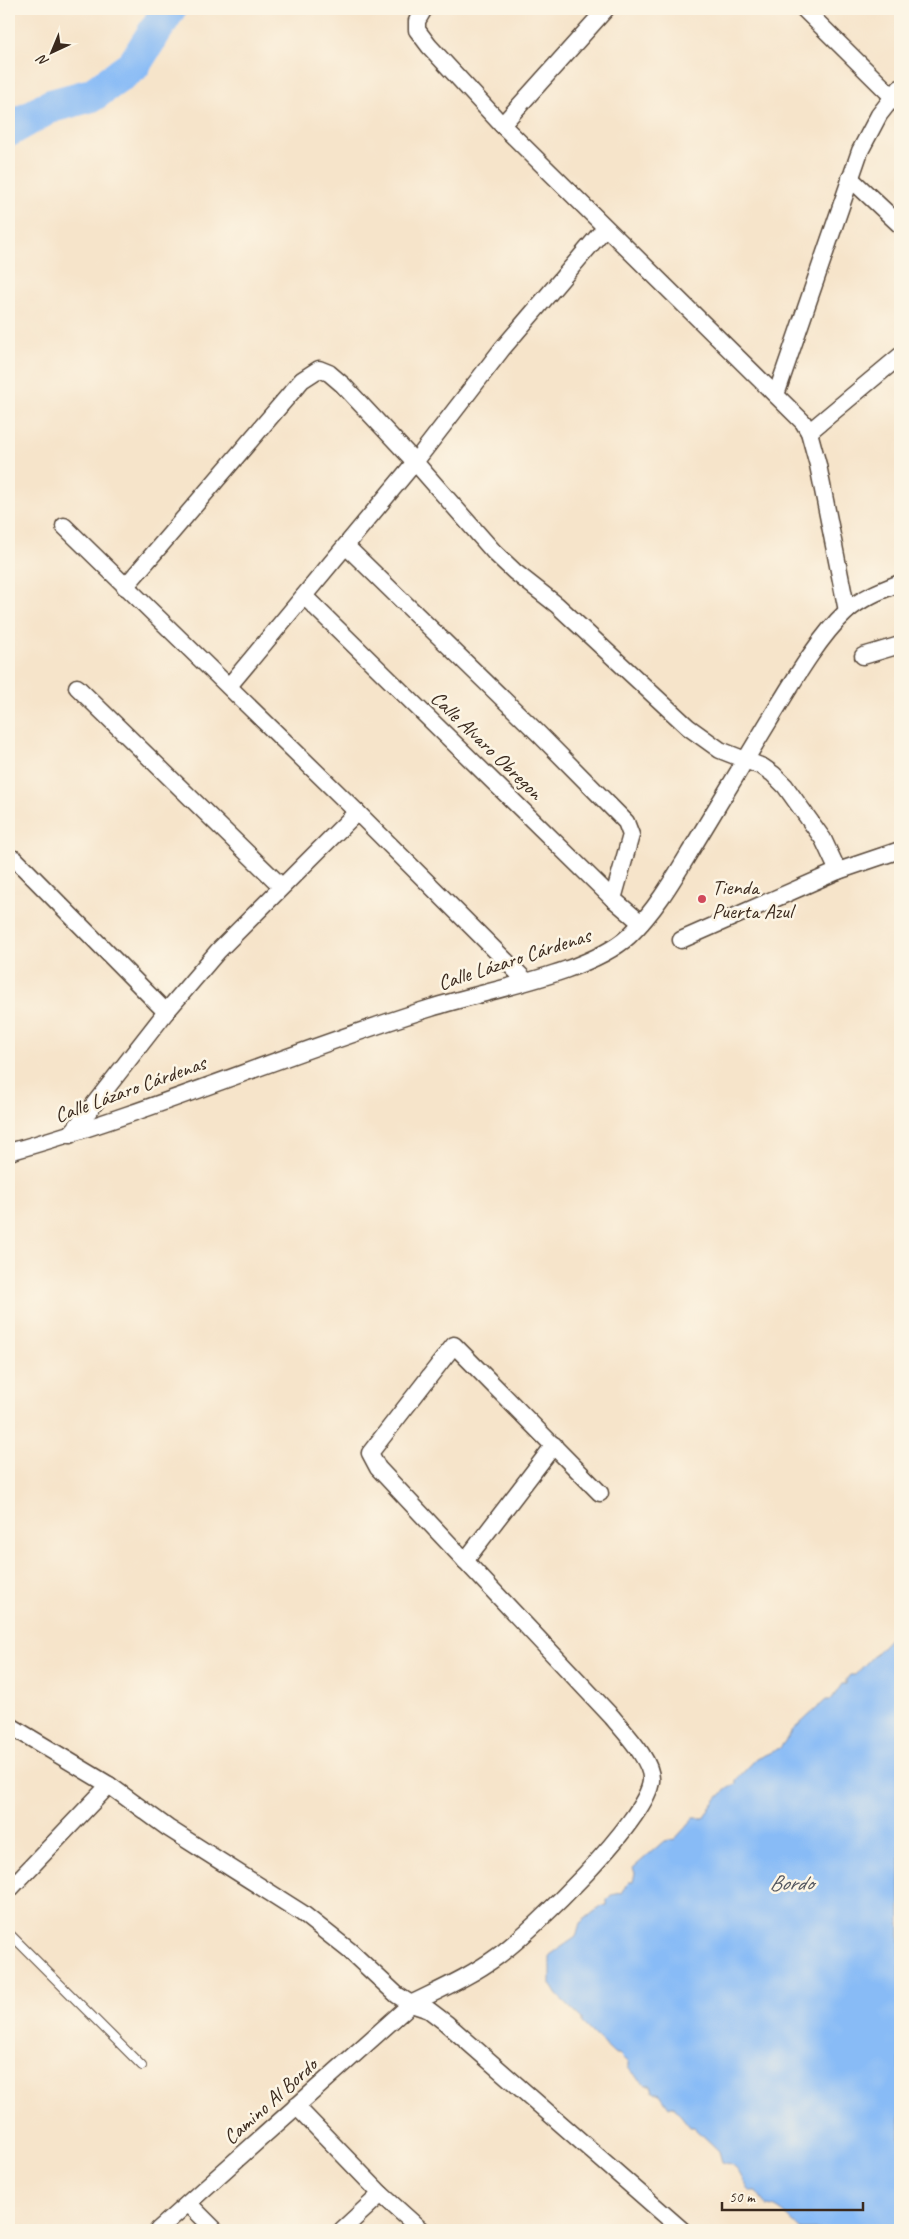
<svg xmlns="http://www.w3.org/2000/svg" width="909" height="2239" font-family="Caveat,sans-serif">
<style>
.water{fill:#88bbf6;stroke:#62728a}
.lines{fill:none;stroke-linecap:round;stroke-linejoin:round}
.river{stroke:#88bbf6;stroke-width:34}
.service-casing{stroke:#574638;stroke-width:10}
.minor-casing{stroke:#574638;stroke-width:19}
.service{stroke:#fff;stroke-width:8}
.minor{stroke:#fff;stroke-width:16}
.poi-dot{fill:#d1495b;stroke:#fcf5e5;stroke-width:2}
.labels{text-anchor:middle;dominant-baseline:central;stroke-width:5;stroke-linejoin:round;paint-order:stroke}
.street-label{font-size:21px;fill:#3b2a1e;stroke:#fcf5e5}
.poi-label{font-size:21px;fill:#3b2a1e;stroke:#fcf5e5;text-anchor:start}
.water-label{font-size:22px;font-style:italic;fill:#52565f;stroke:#fcf5e5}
</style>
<rect width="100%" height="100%" fill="#fcf5e5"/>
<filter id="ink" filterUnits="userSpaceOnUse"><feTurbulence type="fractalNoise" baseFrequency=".02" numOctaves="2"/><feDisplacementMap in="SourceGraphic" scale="10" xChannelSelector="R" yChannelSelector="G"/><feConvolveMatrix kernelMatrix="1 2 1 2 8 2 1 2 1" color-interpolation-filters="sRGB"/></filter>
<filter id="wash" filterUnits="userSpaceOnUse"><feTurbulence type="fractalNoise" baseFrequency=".0096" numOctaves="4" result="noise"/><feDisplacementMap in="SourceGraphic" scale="20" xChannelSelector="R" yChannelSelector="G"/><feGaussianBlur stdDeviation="1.12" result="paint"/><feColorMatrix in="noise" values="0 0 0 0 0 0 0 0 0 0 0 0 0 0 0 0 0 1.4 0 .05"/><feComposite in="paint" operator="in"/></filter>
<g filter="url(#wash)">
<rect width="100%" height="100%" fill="#f6e4ca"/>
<path class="water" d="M900,1628V2230H801C792,2222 780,2206 767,2206L756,2191H751C738,2178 743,2167 722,2162L719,2151L694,2127H690L674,2107H669L660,2094L653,2092L651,2085H646L628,2068V2063L619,2054H614L582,2023V2019L557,1995L550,1984V1955L576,1937L580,1923L600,1907L607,1905V1900L611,1895L622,1893L629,1882H633L635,1873L633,1868L664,1841L675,1839L694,1818H703C711,1806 722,1789 736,1784V1780L756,1759L780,1748L793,1730L826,1700H831L842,1684H846V1680L850,1675H855Z"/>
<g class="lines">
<path class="river" d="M9,130L51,106L92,95L133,66L169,9"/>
</g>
</g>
<g filter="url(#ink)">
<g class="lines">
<g class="service-casing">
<path id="service" d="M9,1933L142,2066"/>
</g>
<g class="minor-casing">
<g id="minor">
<path d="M424,9L417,21V30L429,46L502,125L803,422L809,432L818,465L847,611"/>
<path d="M804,9L900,104"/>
<path d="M502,125L606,9"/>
<path d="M850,178L900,225"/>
<path d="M776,395L860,151L879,115L900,88"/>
<path d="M809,432L900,356"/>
<path d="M64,526L357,812L526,981"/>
<path d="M346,546L539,734L626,822L631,835L613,899"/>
<path d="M125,587L302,380L319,369L329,373L343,385L415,462L494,552L515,572L557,605L688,727L720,750L763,767L773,774L785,786L823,839L838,871L900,850"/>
<path d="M304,596L613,899L641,923"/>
<path d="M863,656L900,645"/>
<path d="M229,686L415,462L502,349L605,228"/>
<path d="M77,687L281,886"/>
<path d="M15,859L166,1012"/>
<path d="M681,940L838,871"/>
<path d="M70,1135L166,1012L218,951L357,812"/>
<path d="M9,1152C152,1112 289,1052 431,1008C486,990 588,974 629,936C655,911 673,880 691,850C717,807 743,764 769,721C790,687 817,639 846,612C861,598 882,590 900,583"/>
<path d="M465,1561L554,1445"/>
<path d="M9,1725L109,1785L168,1828L302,1913L350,1951L397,1995L411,2004L429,2010L446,2023L682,2230"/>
<path d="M9,1890L109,1785"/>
<path d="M296,2106L381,2194L421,2230"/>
<path d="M189,2204L215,2230"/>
<path d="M158,2230L411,2004C441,1989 471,1976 498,1956C532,1931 647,1820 651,1781C653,1761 624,1732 612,1717L378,1468L370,1453L454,1345L600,1493"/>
<path d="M342,2230L381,2194"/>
</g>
</g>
<use href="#service" class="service"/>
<use href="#minor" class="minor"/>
</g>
</g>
<circle class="poi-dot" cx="702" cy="899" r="5"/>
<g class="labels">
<g class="street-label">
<text transform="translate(487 745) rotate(44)">Calle Alvaro Obregon</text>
<text transform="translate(514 959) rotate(-18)">Calle Lázaro Cárdenas</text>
<text transform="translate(130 1089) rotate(-20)">Calle Lázaro Cárdenas</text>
<text transform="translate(270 2101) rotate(-42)">Camino Al Bordo</text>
</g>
<g class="poi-label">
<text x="712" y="887">Tienda<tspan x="712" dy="24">Puerta Azul</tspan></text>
</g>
<g class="water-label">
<text x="791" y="1883">Bordo</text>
</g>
</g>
<rect width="909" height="2239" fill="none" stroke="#fcf5e5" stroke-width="30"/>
<g transform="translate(52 52) rotate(224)" stroke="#fcf5e5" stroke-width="4" paint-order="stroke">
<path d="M0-4L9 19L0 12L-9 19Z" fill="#3b2a1e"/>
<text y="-8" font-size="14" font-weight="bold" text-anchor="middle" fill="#3b2a1e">N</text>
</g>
<path d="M722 2202v8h141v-8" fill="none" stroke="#3b2a1e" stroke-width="2.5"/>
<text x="729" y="2202" font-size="15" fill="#3b2a1e" stroke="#fcf5e5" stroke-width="4" paint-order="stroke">50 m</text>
</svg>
